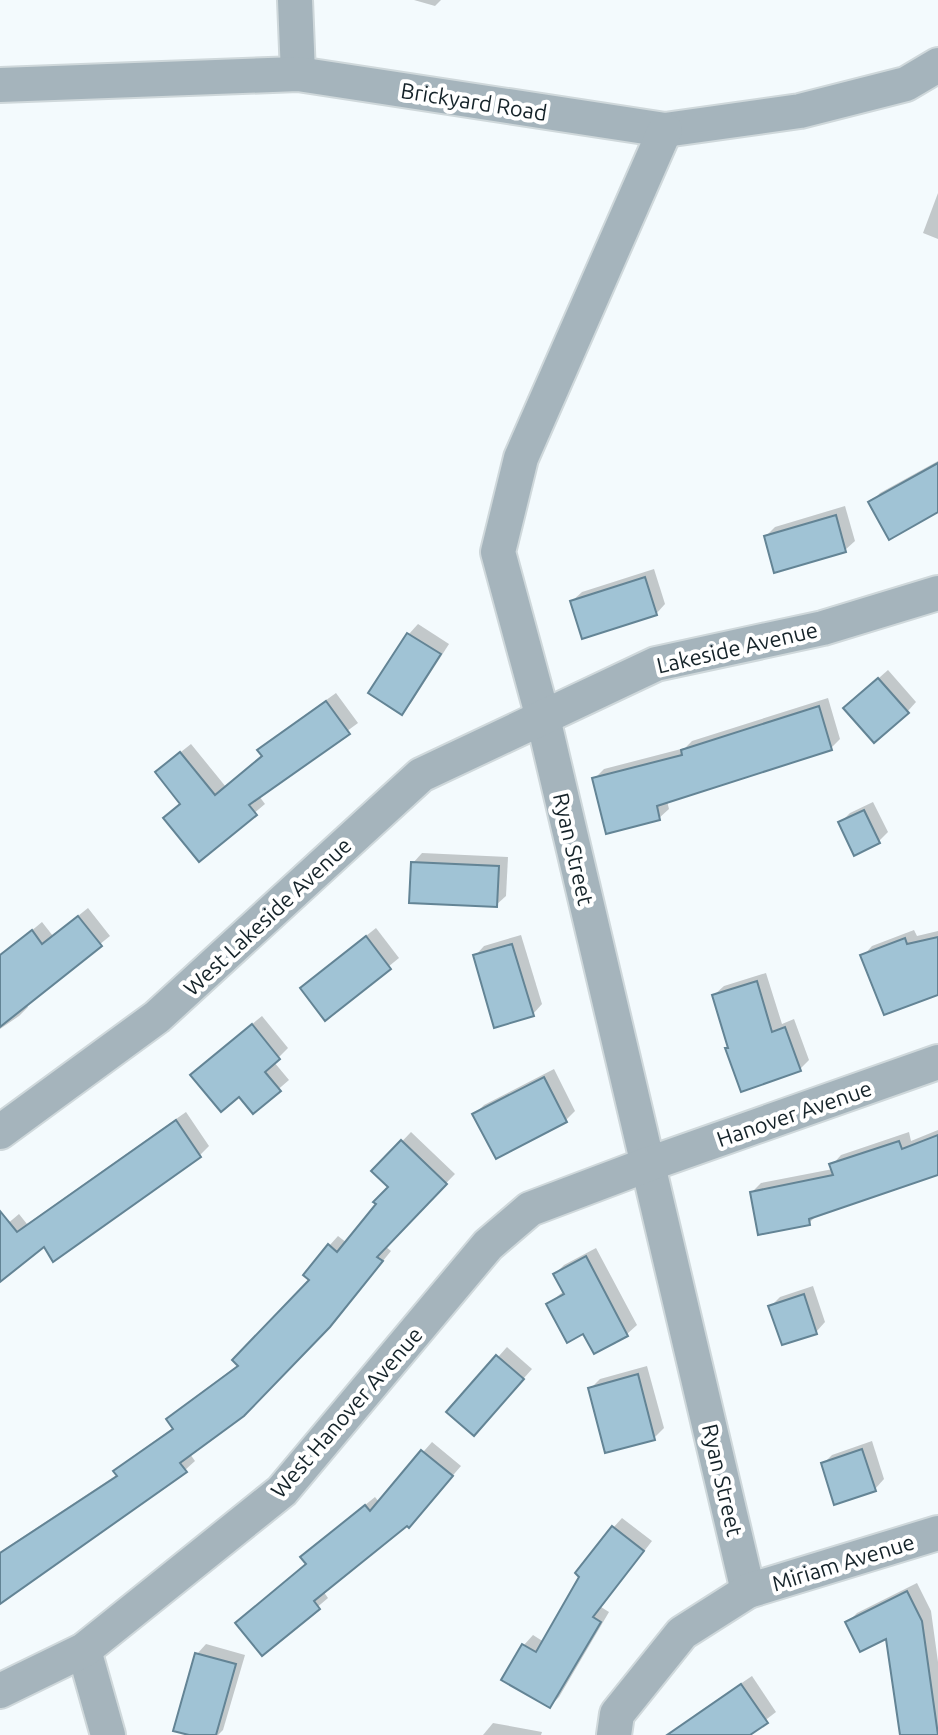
<svg xmlns="http://www.w3.org/2000/svg" width="938" height="1735" font-family="Ubuntu,sans-serif">
<style>
.shadow{fill:#0003}
.building{fill:#a0c3d5;stroke:#638495;stroke-width:2}
.lines{fill:none;stroke-linecap:round;stroke-linejoin:round}
.street-casing{stroke:#cfd8db;stroke-width:38}
.street{stroke:#a5b4bc;stroke-width:34}
.labels{text-anchor:middle;dominant-baseline:central;stroke-width:8;stroke-linejoin:round;paint-order:stroke}
.street-label{font-size:22px;fill:#152329;stroke:#fff}
</style>
<rect width="100%" height="100%" fill="#f3fafd"/>
<g class="shadow">
<path d="M414,0H441L435,6Z"/>
<path d="M938,193V239L923,233Z"/>
<path d="M938,461V510L871,503L880,493Z"/>
<path d="M845,506L855,541L845,550L766,536L775,527Z"/>
<path d="M654,569L665,604L656,614L572,601L582,592Z"/>
<path d="M418,624L449,644L411,703L401,713L371,693L409,634Z"/>
<path d="M888,670L916,702L907,712L855,699Z"/>
<path d="M336,693L358,723L259,796L265,804L200,859L167,763L191,744L226,787L264,756L260,750L269,741Z"/>
<path d="M828,698L840,739L830,749L667,801L669,809L659,818L595,778L604,769L685,748L692,741Z"/>
<path d="M873,802L888,832L878,842L841,822L850,813Z"/>
<path d="M422,853L508,857L506,896L496,905L413,863Z"/>
<path d="M88,908L110,936L26,1004L28,1007L19,1016L0,1029V957L42,922L53,936Z"/>
<path d="M376,928L399,958L325,1018L312,979Z"/>
<path d="M914,930L917,936L938,931V986L863,956L872,946Z"/>
<path d="M521,935L542,1004L533,1014L475,956L484,946Z"/>
<path d="M766,973L782,1024L794,1019L809,1060L800,1069L729,1047L714,995L724,986Z"/>
<path d="M262,1016L288,1048L274,1062L289,1080L253,1111L240,1094L202,1065Z"/>
<path d="M554,1069L575,1111L566,1120L475,1114L484,1105Z"/>
<path d="M186,1112L209,1146L200,1155L44,1244L0,1280V1230L19,1214L27,1224Z"/>
<path d="M938,1130V1173L818,1214L809,1223L752,1192L761,1183L833,1169L832,1165L841,1155L909,1132L911,1141Z"/>
<path d="M411,1132L455,1174L385,1246L391,1251L339,1315L190,1454L195,1461L185,1470L0,1602V1552L118,1474L116,1471L125,1462L174,1427L168,1419L178,1410L239,1364L312,1280L329,1246L338,1236L347,1243L390,1187L374,1171Z"/>
<path d="M596,1248L637,1325L627,1334L595,1351L584,1331L548,1304L564,1291L555,1274L564,1265Z"/>
<path d="M813,1286L825,1322L816,1332L771,1306L780,1297Z"/>
<path d="M507,1347L532,1369L483,1424L449,1412Z"/>
<path d="M647,1366L664,1428L654,1438L590,1389L600,1379Z"/>
<path d="M872,1441L884,1479L875,1489L823,1464L832,1455Z"/>
<path d="M432,1442L461,1466L418,1516L323,1591L328,1598L262,1654L237,1623L308,1563L312,1548L375,1497L379,1502Z"/>
<path d="M622,1518L652,1541L601,1607L609,1612L559,1697L550,1706L503,1679L524,1645L533,1635L544,1642L613,1528Z"/>
<path d="M917,1583L931,1611L938,1662V1735H900L888,1636L848,1622L857,1613Z"/>
<path d="M206,1644L245,1655L223,1730L218,1735H196L197,1654Z"/>
<path d="M752,1676L776,1712L746,1735H695L687,1723L696,1714Z"/>
<path d="M493,1723L542,1732L541,1735H483Z"/>
</g>
<g class="building">
<path d="M938,463V512L889,540L868,502Z"/>
<path d="M836,515L846,552L774,573L764,536Z"/>
<path d="M645,577L657,615L582,639L570,601Z"/>
<path d="M407,633L441,654L402,715L368,693Z"/>
<path d="M878,678L909,713L874,743L843,708Z"/>
<path d="M326,701L350,734L249,805L257,815L199,862L163,818L180,804L155,772L180,752L215,795L262,756L257,750Z"/>
<path d="M819,706L832,750L657,806L660,820L606,834L592,778L682,755L681,750Z"/>
<path d="M864,810L880,843L854,856L838,822Z"/>
<path d="M411,862L499,866L497,907L409,903Z"/>
<path d="M78,916L102,946L0,1027V955L32,930L42,944Z"/>
<path d="M366,936L391,969L325,1021L300,988Z"/>
<path d="M938,937V995L884,1015L860,955L905,938L907,944Z"/>
<path d="M512,944L534,1016L494,1028L473,955Z"/>
<path d="M757,981L772,1032L785,1027L801,1071L741,1092L725,1048H728L712,995Z"/>
<path d="M252,1024L280,1059L265,1072L281,1091L253,1114L239,1097L221,1112L190,1075Z"/>
<path d="M544,1077L567,1122L496,1159L472,1114Z"/>
<path d="M176,1120L201,1157L53,1262L44,1247L0,1282V1211L17,1232Z"/>
<path d="M938,1135V1175L809,1219L810,1225L758,1235L750,1192L833,1175L829,1164L899,1141L902,1149Z"/>
<path d="M401,1140L447,1184L377,1257L383,1261L330,1327L244,1416L180,1463L187,1472L0,1604V1553L117,1476L113,1471L173,1429L166,1419L238,1366L232,1360L309,1280L303,1275L328,1244L337,1252L376,1204L373,1202L388,1187L371,1171Z"/>
<path d="M586,1256L628,1336L594,1354L583,1334L567,1343L546,1304L564,1294L553,1274Z"/>
<path d="M804,1294L817,1334L782,1345L768,1306Z"/>
<path d="M496,1355L524,1379L474,1436L446,1412Z"/>
<path d="M638,1374L655,1440L605,1453L588,1388Z"/>
<path d="M862,1449L876,1491L834,1505L821,1463Z"/>
<path d="M421,1450L453,1476L409,1528L407,1526L314,1601L320,1609L262,1656L235,1623L306,1564L300,1557L365,1505L370,1511Z"/>
<path d="M612,1526L644,1551L593,1617L601,1622L550,1708L501,1680L522,1644L536,1652L579,1577L575,1573Z"/>
<path d="M907,1591L922,1621L938,1735H900L886,1639L860,1652L845,1622Z"/>
<path d="M195,1653L236,1664L216,1735H189L173,1731Z"/>
<path d="M741,1684L768,1723L750,1735H667Z"/>
</g>
<g class="lines">
<g class="street-casing">
<g id="street">
<path d="M295,0L298,74"/>
<path d="M0,85L298,74L665,130L800,111L906,84L938,65"/>
<path d="M665,130L521,458L498,552L543,718L748,1591"/>
<path d="M0,1132L157,1017L421,775L656,664L823,628L938,593"/>
<path d="M84,1650L108,1735"/>
<path d="M0,1691L84,1650L282,1491L488,1245L530,1209L649,1164L938,1062"/>
<path d="M614,1735L617,1714L682,1633L748,1591L938,1533"/>
</g>
</g>
<use href="#street" class="street"/>
</g>
<g class="labels">
<g class="street-label">
<text transform="translate(474 101) rotate(9)">Brickyard Road</text>
<text transform="translate(737 647) rotate(-13)">Lakeside Avenue</text>
<text transform="translate(574 849) rotate(77)">Ryan Street</text>
<text transform="translate(267 916) rotate(-43)">West Lakeside Avenue</text>
<text transform="translate(794 1113) rotate(-19)">Hanover Avenue</text>
<text transform="translate(346 1412) rotate(-49)">West Hanover Avenue</text>
<text transform="translate(723 1480) rotate(77)">Ryan Street</text>
<text transform="translate(843 1562) rotate(-17)">Miriam Avenue</text>
</g>
</g>
</svg>
